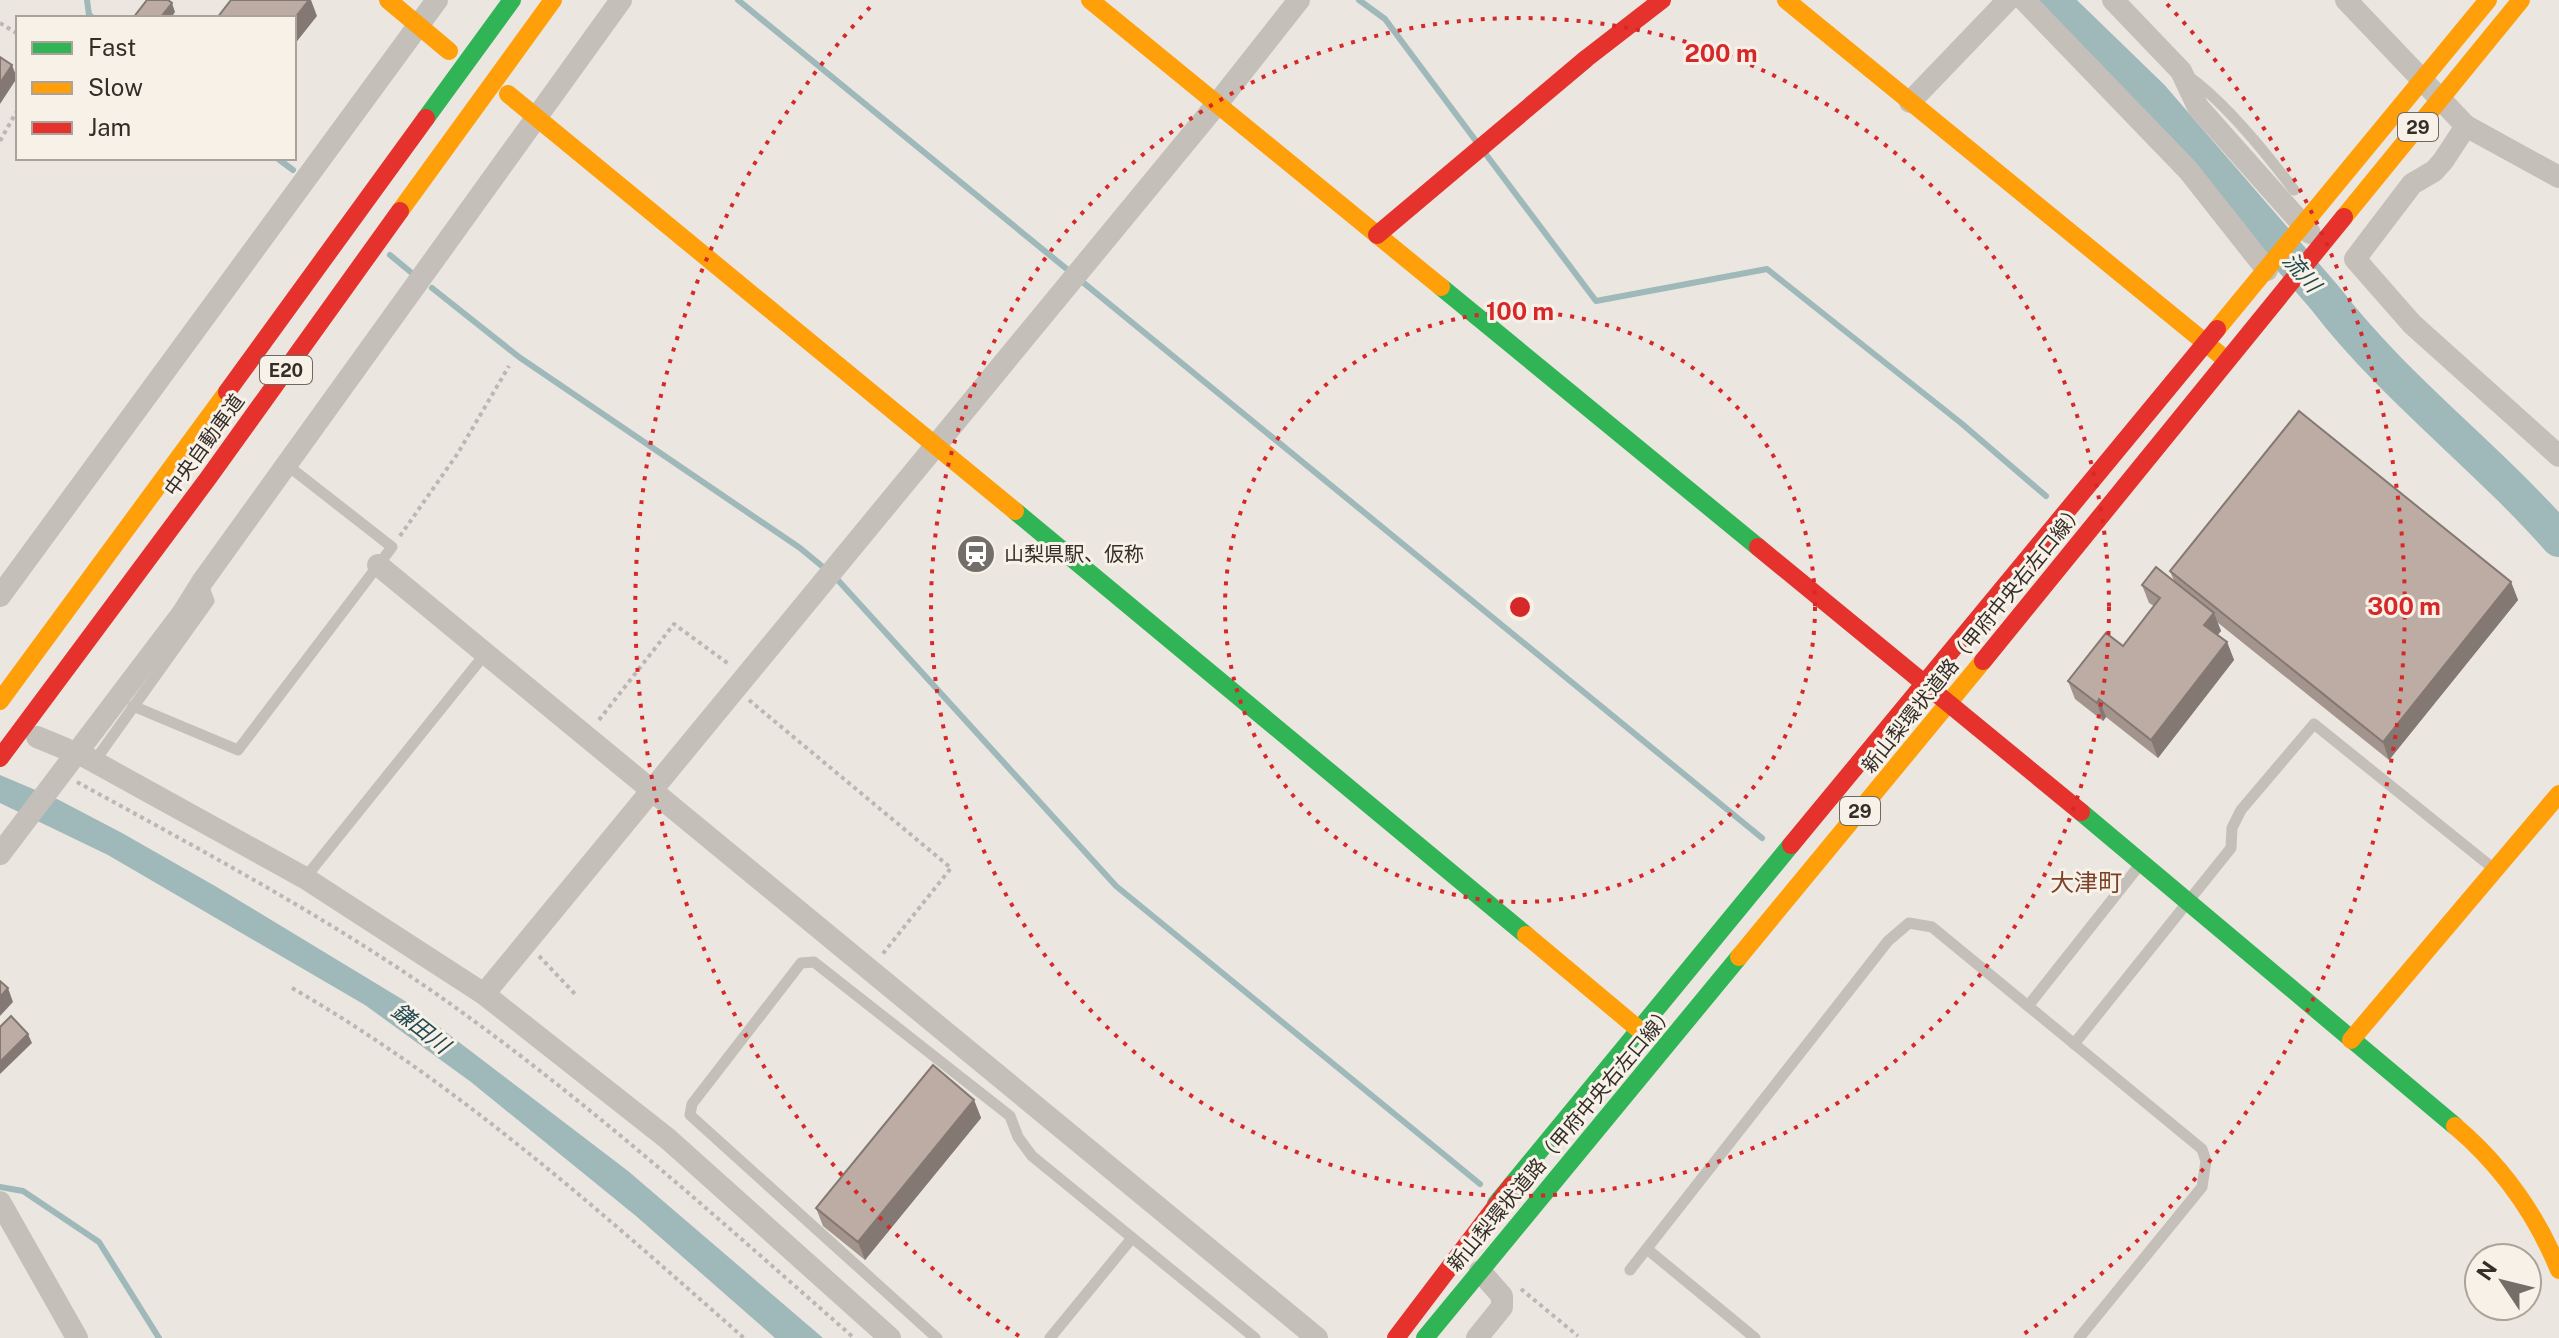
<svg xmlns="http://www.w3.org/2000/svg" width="2559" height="1338" font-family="'Public Sans','Noto Sans JP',sans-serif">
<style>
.water{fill:#9fb8ba}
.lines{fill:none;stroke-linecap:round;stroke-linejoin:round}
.stream{stroke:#9fb8ba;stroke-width:6}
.river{stroke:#9fb8ba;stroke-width:36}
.path{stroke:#bcb7b2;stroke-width:4;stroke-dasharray:4 4;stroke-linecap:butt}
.lane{stroke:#c4bfb9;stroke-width:11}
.street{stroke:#c4bfb9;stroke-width:22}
.fast{stroke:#30b455;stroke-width:18}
.slow{stroke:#ff9f0a;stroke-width:18}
.jam{stroke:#e5322d;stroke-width:18}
.street-bridge{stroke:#c4bfb9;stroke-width:22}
.wall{fill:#a3948d}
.shaded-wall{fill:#847873}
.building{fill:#bdaca4;stroke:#847873;stroke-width:2}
.ring{fill:none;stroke:#d62828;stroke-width:4;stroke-dasharray:4 8}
.labels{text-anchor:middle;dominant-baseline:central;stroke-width:6;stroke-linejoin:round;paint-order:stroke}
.shield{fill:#f7f1e8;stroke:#6e6862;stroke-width:2}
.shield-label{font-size:18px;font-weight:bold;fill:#342d28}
.street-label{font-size:20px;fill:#342d28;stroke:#f7f1e8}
.poi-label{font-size:20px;fill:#342d28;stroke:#f7f1e8;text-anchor:start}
.water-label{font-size:22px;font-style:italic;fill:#224b51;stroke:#f7f1e8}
.quarter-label{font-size:24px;fill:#7b4229;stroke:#f7f1e8}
.centre{fill:#d62828;stroke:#f7f1e8;stroke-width:4}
.ring-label{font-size:24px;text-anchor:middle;font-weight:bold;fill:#d62828;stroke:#f7f1e8;stroke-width:6;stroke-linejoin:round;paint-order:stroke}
</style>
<rect width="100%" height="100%" fill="#ebe6e0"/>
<path class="water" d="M0,775L59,800L122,833L215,886L405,1001L628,1171L823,1338H775L636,1216L471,1082L365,1005L108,855L0,803Z"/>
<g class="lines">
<g class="stream">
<path d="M87,0L89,15L93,18"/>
<path d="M738,0L1762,838"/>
<path d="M1359,0L1385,19L1476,141"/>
<path d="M1485,153L1596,301L1767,269L1961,423L2046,496"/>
<path d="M277,158L293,170"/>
<path d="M390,255L413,274"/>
<path d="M432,288L519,357L800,548L823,567"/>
<path d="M836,578L1116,886L1480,1184"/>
<path d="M0,1187L23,1191L99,1242L159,1338"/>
</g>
<path class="river" d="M2051,0L2152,98L2325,298C2394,388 2485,455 2559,539"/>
<g class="path">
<path d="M0,23L18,34"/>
<path d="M0,141L18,109"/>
<path d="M400,536L458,453L509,366"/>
<path d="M749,700L951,868L881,956"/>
<path d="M599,720L674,624L730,665"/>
<path d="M77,782C201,850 327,917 442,998C588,1101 721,1221 854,1338"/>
<path d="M539,956L575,994"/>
<path d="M292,988C457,1083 601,1212 744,1338"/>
<path d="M1521,1289L1578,1336"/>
</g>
<g class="lane">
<path d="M2188,76C2225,102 2266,153 2294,190"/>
<path d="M133,706L238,750L392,547L287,465"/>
<path d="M94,762L209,601L202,582"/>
<path d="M305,878L485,654"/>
<path d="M2028,1006L2142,862"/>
<path d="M2074,1044L2231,848L2232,828L2241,810L2314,724L2494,869"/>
<path d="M1647,1249L1755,1338"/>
<path d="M1630,1270L1888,941L1909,923L1932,927L2202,1149L2206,1161L2202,1187L2079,1338"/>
<path d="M937,1338L690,1115L692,1104L801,963L814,962L1010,1116L1018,1137L1032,1156L1255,1338"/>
<path d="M1050,1338L1132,1238"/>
</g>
<g class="street">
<path d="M2024,0L2188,170L2267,270"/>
<path d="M2113,0L2181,71L2198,107L2310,233"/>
<path d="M2346,0L2466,126L2559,177"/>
<path d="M1910,102L2008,0"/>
<path d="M2466,126L2443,161L2434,171L2412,184L2355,259L2412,324L2559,456"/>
<path d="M378,565L1317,1338"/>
<path d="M0,596L437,0"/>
<path d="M182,614L202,582L621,0"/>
<path d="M37,737L66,749"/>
<path d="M84,756L305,878L484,994L668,1139L890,1338"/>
<path d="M484,994L1217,104L1299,0"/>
<path d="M0,1202L77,1338"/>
<path d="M1477,1338L1502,1307V1296L1480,1271"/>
</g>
<g class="fast">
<path d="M426,118L512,0"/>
<path d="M1441,287L1758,547"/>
<path d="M1015,511L1526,935"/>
<path d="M2081,812L2455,1126"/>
<path d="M1496,1204L1791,845"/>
<path d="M1425,1338L1739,957"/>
</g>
<g class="slow">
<path d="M388,0L449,51"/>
<path d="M1090,0L1441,287"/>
<path d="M1786,0L2224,358"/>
<path d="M508,94L1015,511"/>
<path d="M400,211L553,0"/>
<path d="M2344,217L2521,0"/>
<path d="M2217,329L2488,0"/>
<path d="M0,701L227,392"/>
<path d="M1526,935L1642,1032"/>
<path d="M1739,957L1983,661"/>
<path d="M2351,1040L2559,794"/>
<path d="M2455,1126C2501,1165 2536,1214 2559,1270"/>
</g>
<g class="jam">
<path d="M1377,235L1587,58L1662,0"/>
<path d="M227,392L426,118"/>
<path d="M1758,547L2081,812"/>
<path d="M1983,661L2344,217"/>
<path d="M0,758L209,477L400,211"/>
<path d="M1791,845L2217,329"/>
<path d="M1396,1338L1512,1185"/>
</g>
<path class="street-bridge" d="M0,854L182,614"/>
</g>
<g class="wall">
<path d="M2170,571L2511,582L2518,600L2389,760L2217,622L2221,631L2217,635L2227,642L2234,660L2158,758L2106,717L2103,721L2075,699L2068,681L2123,646L2154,606L2149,603L2142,585L2174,581Z"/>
<path d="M974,1100L981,1118L865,1260L823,1226L816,1208Z"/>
</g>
<g class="shaded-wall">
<path d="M309,0H311L317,16L294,45V19Z"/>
<path d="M172,3L175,12L171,18H160Z"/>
<path d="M12,65L17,78L0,104V83Z"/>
<path d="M2511,582L2518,600L2389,760L2383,742Z"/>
<path d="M2214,613L2221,631L2211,643L2204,625Z"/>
<path d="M2227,642L2234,660L2158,758L2151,740Z"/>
<path d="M2099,699L2106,717L2103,721L2097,703Z"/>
<path d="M8,988L13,1002L0,1016V997Z"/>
<path d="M28,1034L32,1043L0,1074V1062Z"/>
<path d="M974,1100L981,1118L865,1260L858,1242Z"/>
</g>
<g class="building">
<path d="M147,0H168L172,3L160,18H133Z"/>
<path d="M231,0H309L294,19L217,18Z"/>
<path d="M0,57L12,65L0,83Z"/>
<path d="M2299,411L2511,582L2383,742L2170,571Z"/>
<path d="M2156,567L2214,613L2204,625L2227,642L2151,740L2099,699L2097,703L2068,681L2106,633L2123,646L2160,598L2142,585Z"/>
<path d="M0,981L8,988L0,997Z"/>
<path d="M11,1016L28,1034L0,1062V1027Z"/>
<path d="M933,1065L974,1100L858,1242L816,1208Z"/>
</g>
<g class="ring">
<circle cx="1520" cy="607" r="295"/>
<circle cx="1520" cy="607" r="589"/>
<path d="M1019 1336A884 884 0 0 1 873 4M2167 4A884 884 0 0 1 2021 1336"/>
</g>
<defs>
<g id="station-disc" transform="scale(2)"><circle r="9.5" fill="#746e68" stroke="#f7f1e8"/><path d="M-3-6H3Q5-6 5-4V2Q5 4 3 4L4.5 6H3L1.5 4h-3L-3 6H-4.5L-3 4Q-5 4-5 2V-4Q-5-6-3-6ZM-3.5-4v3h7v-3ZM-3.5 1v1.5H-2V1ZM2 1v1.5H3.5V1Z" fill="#fff"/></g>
</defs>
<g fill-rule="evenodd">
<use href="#station-disc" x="976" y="554"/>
</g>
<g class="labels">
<g class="shield">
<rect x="2398" y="113" width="40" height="28" rx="6"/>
<rect x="260" y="356" width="52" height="28" rx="6"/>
<rect x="1840" y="797" width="40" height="28" rx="6"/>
</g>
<g class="shield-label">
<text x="2418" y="127">29</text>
<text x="286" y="370">E20</text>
<text x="1860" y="811">29</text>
</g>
<g class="street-label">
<text transform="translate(204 445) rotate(-54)">中央自動車道</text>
<text transform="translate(1973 638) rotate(-51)">新山梨環状道路（甲府中央右左口線）</text>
<text transform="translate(1561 1138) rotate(-50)">新山梨環状道路（甲府中央右左口線）</text>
</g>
<g class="poi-label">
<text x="1004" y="554">山梨県駅、仮称</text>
</g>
<g class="water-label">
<text transform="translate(2302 272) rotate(49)">流川</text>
<text transform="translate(421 1028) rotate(38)">鎌田川</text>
</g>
<g class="quarter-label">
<text x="2086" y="882">大津町</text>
</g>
</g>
<circle cx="1520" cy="607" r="12" class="centre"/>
<g class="ring-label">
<text x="1721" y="62">200 m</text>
<text x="1520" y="320">100 m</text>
<text x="2404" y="615">300 m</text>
</g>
<rect x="16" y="16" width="280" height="144" fill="#f7f1e8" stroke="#a9a39b" stroke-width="2"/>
<rect x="32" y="42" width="40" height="12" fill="#30b455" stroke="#a9a39b" stroke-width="2"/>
<text x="88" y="56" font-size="24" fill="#342d28">Fast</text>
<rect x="32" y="82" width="40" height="12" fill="#ff9f0a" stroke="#a9a39b" stroke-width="2"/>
<text x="88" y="96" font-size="24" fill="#342d28">Slow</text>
<rect x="32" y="122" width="40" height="12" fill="#e5322d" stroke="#a9a39b" stroke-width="2"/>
<text x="88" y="136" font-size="24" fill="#342d28">Jam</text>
<g transform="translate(2503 1282) rotate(305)"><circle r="38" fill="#f7f1e8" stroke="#a9a39b" stroke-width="2"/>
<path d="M0-6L14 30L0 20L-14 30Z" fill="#746e68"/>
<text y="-12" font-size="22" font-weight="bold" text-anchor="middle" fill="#342d28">N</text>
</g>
</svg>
